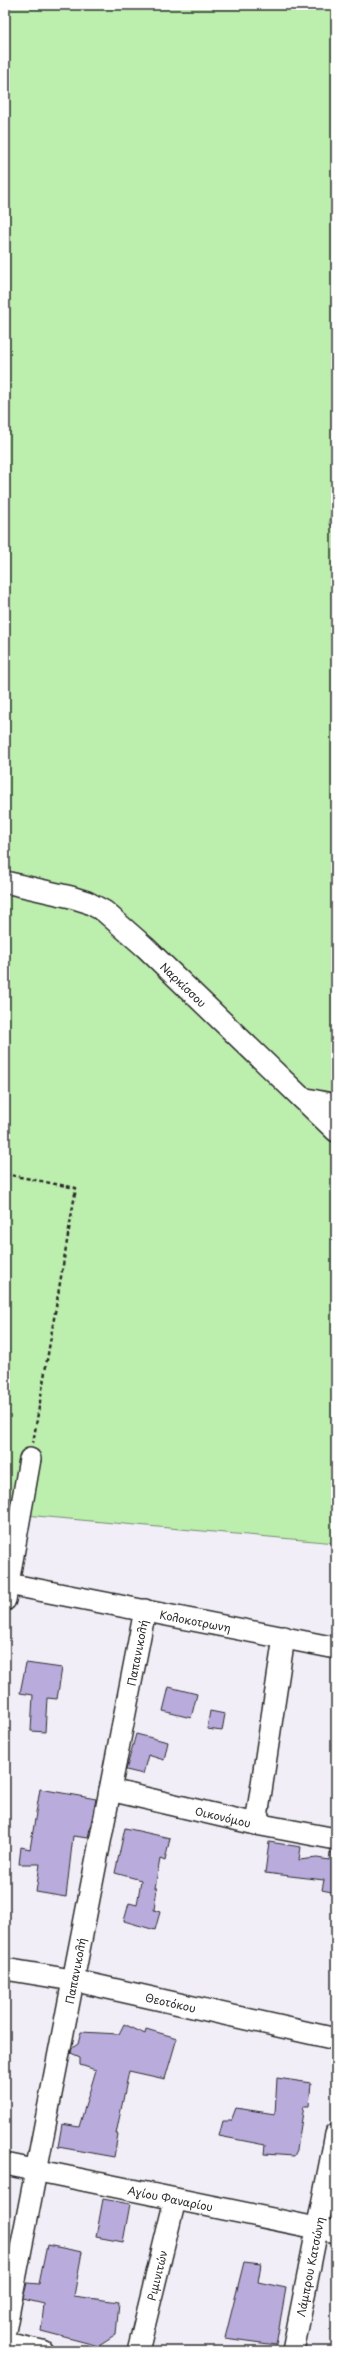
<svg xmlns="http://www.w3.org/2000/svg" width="341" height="2356" font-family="'Playpen Sans',sans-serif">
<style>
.green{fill:#bceeae;stroke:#748c6c}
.building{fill:#b9acdd;stroke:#2b2b2b}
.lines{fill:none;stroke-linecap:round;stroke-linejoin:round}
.minor-casing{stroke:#2b2b2b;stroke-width:24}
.path{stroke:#2b2b2b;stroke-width:2.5;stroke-dasharray:4 3;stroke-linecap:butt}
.minor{stroke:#fff;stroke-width:21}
.labels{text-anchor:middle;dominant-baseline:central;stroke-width:3;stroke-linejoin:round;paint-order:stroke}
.street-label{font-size:11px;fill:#2b2b2b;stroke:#fff}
</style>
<rect width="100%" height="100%" fill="#f1eef8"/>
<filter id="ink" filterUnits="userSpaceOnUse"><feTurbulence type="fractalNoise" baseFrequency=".025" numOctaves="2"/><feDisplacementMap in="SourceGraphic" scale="8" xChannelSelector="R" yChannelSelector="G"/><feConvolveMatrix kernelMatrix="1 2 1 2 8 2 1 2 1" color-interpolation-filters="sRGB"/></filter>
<g filter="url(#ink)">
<path class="green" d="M5,5H336V490L329,524L336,526V1543L25,1515L5,1599Z"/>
<g class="building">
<path d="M26,1663L62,1668L57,1699L47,1698L45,1732L31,1731L33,1695L20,1693Z"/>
<path d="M169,1687L197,1694L191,1718L163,1711Z"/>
<path d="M210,1711L225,1714L222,1731L207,1729Z"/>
<path d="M136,1734L168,1742L164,1760L148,1755L143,1774L126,1770Z"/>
<path d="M40,1789L96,1799L88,1838L73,1836L66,1897L36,1892L40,1864H19L21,1847L30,1849Z"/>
<path d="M125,1828L170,1838L165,1861L160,1859L155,1888H157L154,1910L160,1912L155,1930L124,1921L129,1903L137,1905L141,1880L115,1873Z"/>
<path d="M269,1842L301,1847L299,1860L317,1858L329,1860L330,1853L336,1854V1893L322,1890L324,1880L265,1873Z"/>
<path d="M124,2024L145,2034L146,2029L177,2038L165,2079L129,2071L116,2134H118L114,2157L58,2147L62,2124L79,2127L96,2070L80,2065V2057L71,2053L72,2048L78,2044L81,2032L119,2034Z"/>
<path d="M277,2078L311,2083L309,2106H304L297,2150L294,2156L264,2154L265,2145L219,2136L223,2121H231L236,2108L275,2114Z"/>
<path d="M103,2199L130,2204L123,2242L96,2237Z"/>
<path d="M47,2245L82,2252L74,2296L119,2302L116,2335L99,2346L41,2331L44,2304L23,2299L27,2283L39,2284Z"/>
<path d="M244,2262L261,2264L258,2282L286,2288L276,2345L225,2338Z"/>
</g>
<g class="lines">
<g class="minor-casing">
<g id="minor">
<path id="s1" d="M5,882L71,897L87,902L104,911L145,947L336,1131"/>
<path d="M302,1098L336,1105"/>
<path id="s2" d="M8,1584L336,1648"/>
<path d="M5,1600L30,1459"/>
<path id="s3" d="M110,1790L256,1824L336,1839"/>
<path d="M256,1824L284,1637"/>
<path id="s4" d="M5,1969L72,1980L336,2039"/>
<path id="s5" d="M5,2164L336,2232"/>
<path id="s6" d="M5,2331L145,1610"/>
<path d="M5,2343L42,2351"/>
<path id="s7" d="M138,2351L175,2200"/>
<path id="s8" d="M293,2351L336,2134"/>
</g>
</g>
<path class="path" d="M5,1174L76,1188L33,1443"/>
<use href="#minor" class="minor"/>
</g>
</g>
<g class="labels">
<g class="street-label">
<text stroke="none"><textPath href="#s1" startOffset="212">Ναρκίσσου</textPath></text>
<text stroke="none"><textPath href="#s2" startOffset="191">Κολοκοτρωνη</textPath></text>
<text stroke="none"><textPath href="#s6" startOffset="691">Παπανικολή</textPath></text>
<text stroke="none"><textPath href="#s3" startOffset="116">Οικονόμου</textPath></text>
<text stroke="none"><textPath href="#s6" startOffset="367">Παπανικολή</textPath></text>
<text stroke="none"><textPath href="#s4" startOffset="169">Θεοτόκου</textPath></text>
<text stroke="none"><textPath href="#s5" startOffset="169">Αγίου Φαναρίου</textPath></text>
<text stroke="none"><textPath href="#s8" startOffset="86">Λάμπρου Κατσώνη</textPath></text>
<text stroke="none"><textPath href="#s7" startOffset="78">Ριμινιτών</textPath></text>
</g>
</g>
<rect width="341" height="2356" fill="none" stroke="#fff" stroke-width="20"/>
<rect x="10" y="10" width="321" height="2336" fill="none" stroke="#2b2b2b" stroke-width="1.5" filter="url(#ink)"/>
</svg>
